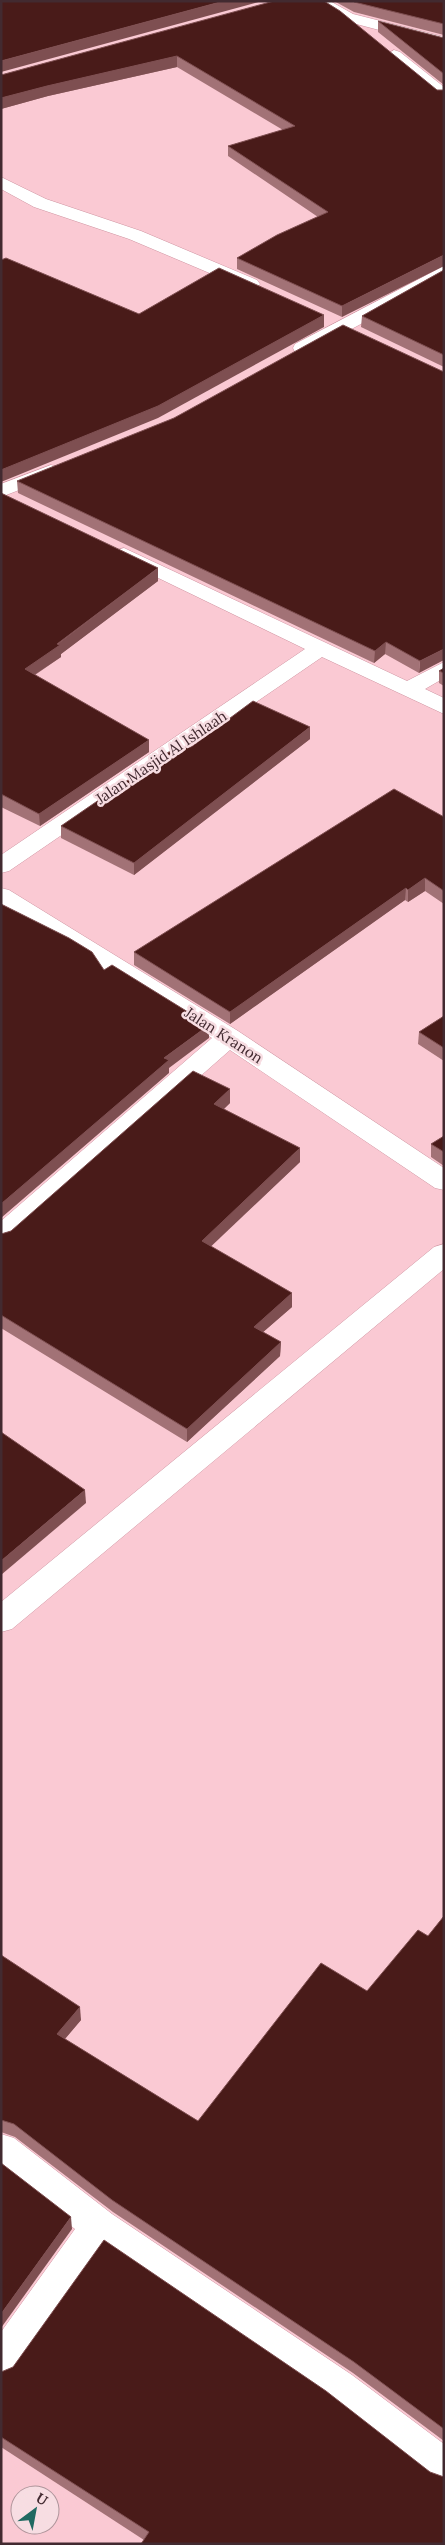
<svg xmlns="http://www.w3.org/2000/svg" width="445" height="2545" font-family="Lora,serif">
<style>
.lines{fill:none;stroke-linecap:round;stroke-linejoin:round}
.minor-casing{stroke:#cf94a1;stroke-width:1}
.major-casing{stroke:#cf94a1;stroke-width:1}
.minor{fill:#fff;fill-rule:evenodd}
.major{fill:#fff;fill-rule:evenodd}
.wall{fill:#a27276}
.shaded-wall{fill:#7e4f51}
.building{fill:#491b19;stroke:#7e4f51}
.labels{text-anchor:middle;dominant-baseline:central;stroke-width:5;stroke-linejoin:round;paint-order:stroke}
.street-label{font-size:15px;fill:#422a30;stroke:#f7dde2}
</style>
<rect width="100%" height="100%" fill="#fac9d3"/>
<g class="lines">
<g class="minor-casing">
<g id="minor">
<path d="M394,50L400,52L444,87V100L438,99L388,58L386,55Z"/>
<path d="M1,177L46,199L141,231L257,280L260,284L257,288H245L129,239L34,207L1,189Z"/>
<path d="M444,266V279L309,352H295L293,348L295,344Z"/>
<path d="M51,465L58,467L61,471L58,475L1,497V484Z"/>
<path d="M124,548L407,681L444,662V678L425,689L444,698V714L322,657L9,871L1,873V855L305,649L117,558L114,554L117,550Z"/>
<path d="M1,888L9,890L238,1031L444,1168V1190L435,1188L230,1050L11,1243L1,1246V1221L212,1038L1,906Z"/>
<path d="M444,1244V1269L12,1629L1,1632V1602L434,1247Z"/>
<path d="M1,2134L14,2138L112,2214L352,2375L444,2444V2487L430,2482L326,2401L104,2250L14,2377L1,2382V2332L75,2229L1,2172Z"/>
</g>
</g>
<g class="major-casing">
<path id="major" d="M310,1H330L353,14L444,37V47L341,20Z"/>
</g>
<use href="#minor" class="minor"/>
<use href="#major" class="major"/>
</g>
<g class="wall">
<path d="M274,1L437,90L342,317L237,269V258L318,217L228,156V146L283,130L177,67L48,96L1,109V75Z"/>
<path d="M334,1H444V35L354,12Z"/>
<path d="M378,21L444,38V85L378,32Z"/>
<path d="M444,270V367L361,327L362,316Z"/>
<path d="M444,372L419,673L385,654L374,663L18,493L17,481Z"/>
<path d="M1,493L158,581L61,654V657L35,675L149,752L40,826L1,807Z"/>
<path d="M444,668V686L439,683V671Z"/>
<path d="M310,739L134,875L61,838V826L191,747Z"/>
<path d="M444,817V904L425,891L408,902L405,900L230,1024L134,965V952Z"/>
<path d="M444,1016V1061L418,1044L419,1032Z"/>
<path d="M230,1089V1103L224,1109L300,1162L210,1246L292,1293V1307L263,1332L281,1342L280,1356L187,1442L1,1328V1234L11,1231Z"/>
<path d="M444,1136V1166L431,1157V1144Z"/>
<path d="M444,1916V2441L353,2373L113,2212L15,2137L1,2132V1955L81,2020L65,2039L198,2121L367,1991L428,1936Z"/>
<path d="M1,2372L326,2391L144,2540L1,2447Z"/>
</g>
<g class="shaded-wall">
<path d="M224,1H262L1,72V61Z"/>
<path d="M177,56V67L48,96L1,109V98L47,86Z"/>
<path d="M444,255V266L342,317V306Z"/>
<path d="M324,315V327L158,418L1,482V470Z"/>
<path d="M158,568V581L61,654V657L25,681V669Z"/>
<path d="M386,642L385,654L374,663L375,651Z"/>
<path d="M444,649V660L419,673L420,661Z"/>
<path d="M310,727V739L134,875V863Z"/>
<path d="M149,740V752L40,826L39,814Z"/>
<path d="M425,878V891L408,902V890Z"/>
<path d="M406,888L405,900L230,1024V1012Z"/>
<path d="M209,1025V1038L169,1068V1073L1,1218V1204L164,1058Z"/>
<path d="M230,1089V1103L214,1118V1104Z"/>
<path d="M300,1148V1162L202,1255V1241Z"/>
<path d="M292,1293V1307L254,1340V1327Z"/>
<path d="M281,1342L280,1356L187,1442V1429Z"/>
<path d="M85,1490L86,1503L1,1575V1561Z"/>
<path d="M80,2007L81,2020L58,2047L57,2034Z"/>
<path d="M71,2217L72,2229L1,2328V2314Z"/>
</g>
<g class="building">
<path d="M1,1H224L1,61Z"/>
<path d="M274,1H324L340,11L437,90H444V255L342,306L237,258L277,235L328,212L228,146L295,126L177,56L47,86L1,98V75Z"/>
<path d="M353,1H444V24L354,2Z"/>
<path d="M378,21L444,38V74Z"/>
<path d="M6,258L139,314L219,268L324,315L158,406L1,470V260Z"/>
<path d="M444,270V355L362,316Z"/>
<path d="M343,325L444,372V649L420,661L386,642L375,651L17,481L174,418Z"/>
<path d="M1,493L158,568L57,644L60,645L25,669L149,740L39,814L1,794Z"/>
<path d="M444,668V673L439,671Z"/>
<path d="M253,701L310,727L134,863L61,826L176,747H191Z"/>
<path d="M394,789L444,817V891L425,878L408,890L406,888L230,1012L134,952Z"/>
<path d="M1,904L69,938L92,952L104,970L112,965L209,1025L164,1058L169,1060L1,1204Z"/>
<path d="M444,1016V1048L419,1032Z"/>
<path d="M193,1071L230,1089L214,1104L300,1148L202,1241L292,1293L254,1327L281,1342L187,1429L1,1315V1234L11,1231Z"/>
<path d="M444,1136V1152L431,1144Z"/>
<path d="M1,1432L85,1490L1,1561Z"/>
<path d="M444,1916V2429L354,2362L112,2200L14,2124L1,2120V1955L80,2007L57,2034L198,2121L321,1963L367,1991L418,1930L428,1936Z"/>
<path d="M1,2163L71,2217L1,2314Z"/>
<path d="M104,2240L326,2391L430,2472L444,2477V2544H141L149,2532L1,2437V2372L13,2367Z"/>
</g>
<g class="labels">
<g class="street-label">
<text transform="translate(161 757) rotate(-34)">Jalan Masjid Al Ishlaah</text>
<text transform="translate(224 1035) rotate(33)">Jalan Kranon</text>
</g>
</g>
<rect width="445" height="2545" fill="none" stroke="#422a30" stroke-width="5"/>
<g transform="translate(35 2510) rotate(32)"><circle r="24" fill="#f7dde2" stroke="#af959b"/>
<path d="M0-4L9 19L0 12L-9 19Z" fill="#206961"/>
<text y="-8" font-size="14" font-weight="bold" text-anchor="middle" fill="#422a30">U</text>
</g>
</svg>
